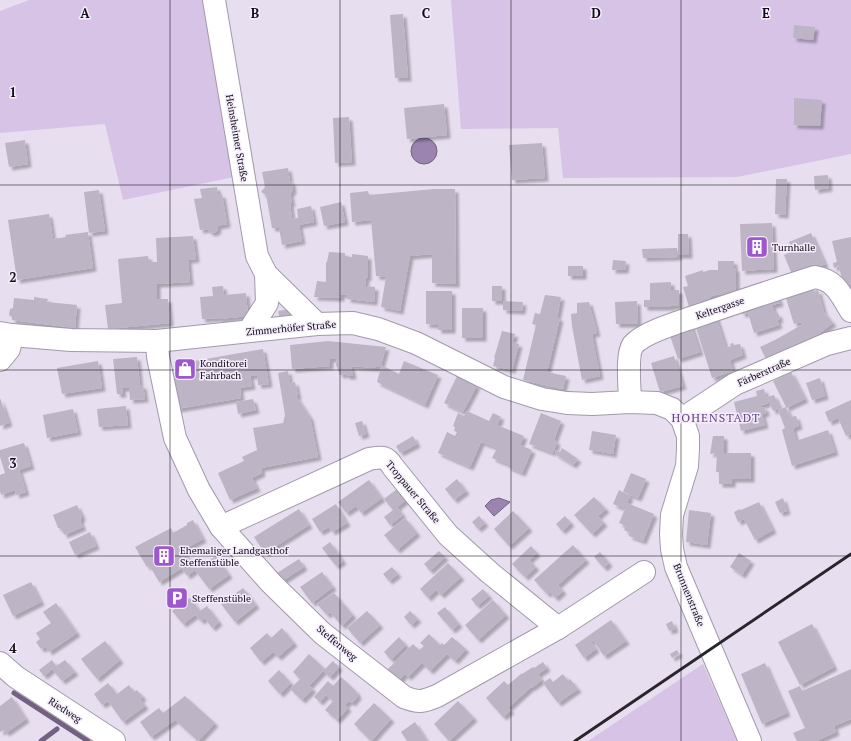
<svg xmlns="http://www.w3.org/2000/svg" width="851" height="741" font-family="'PT Serif',serif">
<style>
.green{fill:#d6c3e6}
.water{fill:#9c84b0;stroke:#726181}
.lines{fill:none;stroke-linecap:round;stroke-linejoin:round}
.stream{stroke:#726181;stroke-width:5}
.building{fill:#bdb4c5;filter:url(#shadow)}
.minor-casing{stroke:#a299a9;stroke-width:24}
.minor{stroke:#fff;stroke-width:22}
.rail{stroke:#28252c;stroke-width:3}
.grid{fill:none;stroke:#110e14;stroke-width:1;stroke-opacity:0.55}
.labels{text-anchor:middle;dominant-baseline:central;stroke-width:3;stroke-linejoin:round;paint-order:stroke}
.street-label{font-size:10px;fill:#110e14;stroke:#f5ecfd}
.poi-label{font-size:10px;fill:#110e14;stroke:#f5ecfd;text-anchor:start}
.quarter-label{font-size:12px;letter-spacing:1px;fill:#66447f;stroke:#f5ecfd}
.grid-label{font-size:13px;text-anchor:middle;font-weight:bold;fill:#110e14;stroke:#f5ecfd;stroke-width:3;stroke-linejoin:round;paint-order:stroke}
</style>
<defs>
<filter id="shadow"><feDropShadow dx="3.5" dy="3.5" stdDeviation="1" flood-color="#0004"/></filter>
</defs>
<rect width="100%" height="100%" fill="#e7deef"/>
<g class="green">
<path d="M29,0H206L234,177L123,200L105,124L0,133V11Z"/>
<path d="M451,0H851V154L737,177L563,178L558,128L461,129Z"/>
<path d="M703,664L737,741H588Z"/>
</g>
<g class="water">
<circle cx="424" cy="151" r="13"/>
<path d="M499,498L510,502L494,516L485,506L491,500Z"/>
</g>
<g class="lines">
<g class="stream">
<path d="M14,693L88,741"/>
<path d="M41,741L57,729"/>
</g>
</g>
<g class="building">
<path d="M403,14L408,78H395L390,15Z"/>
<path d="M794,25L815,27L813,40L793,38Z"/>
<path d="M794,98L822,100L820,126L794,125Z"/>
<path d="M444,104L447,135L407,139L404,108Z"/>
<path d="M349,117L352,162L335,163L333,118Z"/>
<path d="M25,140L28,164L9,167L5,143Z"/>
<path d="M542,143L545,178L512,180L509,145Z"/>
<path d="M288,168L290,182L292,181L293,190L290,194L292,203H290L292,219L298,218L297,209L311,206L314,222L299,225L302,241L282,245L279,228H272L266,195L261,192L265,187L262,172Z"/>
<path d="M828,175L829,188L815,190L814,176Z"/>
<path d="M776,179H787L785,215L775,214Z"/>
<path d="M217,187L218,195L222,194L227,224L217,226L218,229L216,232L211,233L207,229L200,230L194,199L202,198L200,189Z"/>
<path d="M434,189H455L456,284L432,283V254L410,256L400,311L381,307L386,277L376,276L371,220L352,222L350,193L368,191L369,195Z"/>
<path d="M99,190L105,231L89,233L84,192Z"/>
<path d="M341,202L345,222L324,226L320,207Z"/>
<path d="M49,214L53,239L66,237L65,235L88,232L93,268L17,280L8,220Z"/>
<path d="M772,223L774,269L742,271L740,224Z"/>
<path d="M811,233L825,264L793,277L784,255L792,251L789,242Z"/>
<path d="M678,234H688L689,255H678V257L643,258L642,249L677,248L678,253Z"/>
<path d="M193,236L196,259L188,260L190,282L157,284V299H168L170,323L108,329L105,305L122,303L118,259L148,256L149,262H157L156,238Z"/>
<path d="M851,237V302L843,285L839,266L834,268L833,263L837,262L832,241Z"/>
<path d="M329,252L345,253V256L352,257V254L368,256V278L366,277L365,286L375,287L374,302L347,299L348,295L341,294V298L314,297L317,281L326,282V262H327Z"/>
<path d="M613,260L626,261L625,270H612Z"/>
<path d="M718,261H734V268H736V295H719V294L709,297L710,300L689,307L683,287L688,286L685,276L703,270V272L710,270H718Z"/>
<rect x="568" y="266" width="15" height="10"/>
<path d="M671,282V290H679V306H671V307H644V300H650V283Z"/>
<path d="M810,285L812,292L818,290L824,312L833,323L808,342L767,361L760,347L775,340L803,324L801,322L794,324L784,292Z"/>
<path d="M223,286L224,295L246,293L248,316L219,319V318L202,319L200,297L213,296L212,287Z"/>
<rect x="492" y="286" width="10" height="15"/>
<path d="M426,291H452V330H438V325L426,324Z"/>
<path d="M777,294L780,303L772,305L775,314L778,313L780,319L777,320L779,325L754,333L748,313L742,314L740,306Z"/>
<path d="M545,295L561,297L557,318H560L547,372L566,376L563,389L523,380L536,325L532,324L535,313L540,314Z"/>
<path d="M34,297L48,299L47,302L77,305L75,328L12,320V317L9,315L10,309L13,308L14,298L34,300Z"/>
<path d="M503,301L523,302L522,311L503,310Z"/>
<path d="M637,301L638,324H616L615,302Z"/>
<path d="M589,302L597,333L592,334L600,376L582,380L572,326L571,314L577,313V303Z"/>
<rect x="462" y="308" width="21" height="30"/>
<path d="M290,309L291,318L280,320L278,311Z"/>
<path d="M715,314L726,348L731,346L730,344L733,343L734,345L740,344L743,355L730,360L733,371L712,378L694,321Z"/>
<path d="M690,322L700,352L678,359L668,330Z"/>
<path d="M502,331L515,334L512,342L519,344L512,370L493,366L495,358H494Z"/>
<path d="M328,341L386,347L381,365L399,374L404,361L438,375L425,405L377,382L381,367H376V368L351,366L353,376H346V374L340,375L336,365L337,358L330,359V366L292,369L290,345Z"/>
<path d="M263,349L269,384L258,385L257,375L250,376L252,386L240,388L241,398L177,409L171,373L179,372L177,364Z"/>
<path d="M674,356L683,386L660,392L651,363Z"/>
<path d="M137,357L140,386L143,385L145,399L130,400L129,388H122L123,394H117L113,359Z"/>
<path d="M98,361L102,388L62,394L57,368Z"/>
<path d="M288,371L290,383L295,382L298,396H296L310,417L318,457L261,468L262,473L252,478L257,488L230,500L218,473L244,461L242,457L257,450L253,428L283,423L285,415L278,373Z"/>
<path d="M791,372L805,399L786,408L791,417L796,416L799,426L793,428L796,441L828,430L835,452L792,466L782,430L785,428L778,410L786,407L773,381Z"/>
<path d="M457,376L477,385L463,412L444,403Z"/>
<path d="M820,378L825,396L812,400L806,383Z"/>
<path d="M764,389L768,403L760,406L761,408L765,407L766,413L762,414L765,425L741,431L734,402L757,396L756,391Z"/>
<path d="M774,395L780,408L773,411L767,397Z"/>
<path d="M0,398L9,423L0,426Z"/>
<path d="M253,399L256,410L238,414L236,402Z"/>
<path d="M851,400V434L846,436L838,418L829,422L825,412Z"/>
<path d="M126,406L128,425L99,427L97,409Z"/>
<path d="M73,409L78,432L47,438L43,415Z"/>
<path d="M467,411L489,421L493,413L501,417L497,425L524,436L520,445L532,450L522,473L508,467L507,464L492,458L497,448L481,442L470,467L438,453L447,432L455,436L457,432L454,431L455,427L453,426L458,413L464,416Z"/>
<path d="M541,413L561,421L554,440L557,442L553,453L529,444Z"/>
<path d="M362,421L366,434L359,436L355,423Z"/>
<path d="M592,431L616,435L613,454L589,450Z"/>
<path d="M413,436L417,444L400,453L396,446Z"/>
<path d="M713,436H724V453H751V479H732V484H719V472H716L717,453L710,454Z"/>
<path d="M24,443L31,466L19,470L26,492L16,495L15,490L1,495L0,491V475L5,473L0,457V450Z"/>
<path d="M562,448L578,459L573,465L555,454L556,450L560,452Z"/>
<path d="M631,473L646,479L638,498L623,492Z"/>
<path d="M457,479L466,491L454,500L445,489Z"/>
<path d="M369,480L382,498L361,513L356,506L346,513L338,502Z"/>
<path d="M397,489L406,500L397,507L403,515L390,525L384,517L393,510L384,499Z"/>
<path d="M619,490L630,496L627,503L654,514L643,541L629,536L630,533L624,530L626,526L619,523L625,509L613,504Z"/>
<path d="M594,497L606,509L598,516L604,523L592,534L574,515Z"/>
<path d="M783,498L787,511L780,513L775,502Z"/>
<path d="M759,502L773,530L755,540L744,519L738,522L734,512L740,509L741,510Z"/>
<path d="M336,504L347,523L332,532L329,527L320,532L312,519Z"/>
<path d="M77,505L82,516L80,521L83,527L64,535L62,529L58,528L53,515Z"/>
<path d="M299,509L309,525L265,553L254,537Z"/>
<path d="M689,510L711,513L707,545L686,542Z"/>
<path d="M513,511L529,528L509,546L494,529Z"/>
<path d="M479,516L485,523L478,529L472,522Z"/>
<path d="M565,516L571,523L562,531L556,524Z"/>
<path d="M405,518L417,533L397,550L384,535Z"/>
<path d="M193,520L203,539L183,550L191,563L199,557L204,564L216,556L229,575L209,589L195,570L187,576L182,568L159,582L150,566L147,567L135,547L171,528L173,533L187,525V523Z"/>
<path d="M90,532L96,546L75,555L69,542Z"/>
<path d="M330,542L343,561L336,566L322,548Z"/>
<path d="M573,545L586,560L558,585L563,591L555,598L550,592L547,594L534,580Z"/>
<path d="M531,546L537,553L529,560L536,567L525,577L512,564Z"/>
<path d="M439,551L445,557L430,571L424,564Z"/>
<path d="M600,552L609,563L604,568L594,557Z"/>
<path d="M739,553L751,561L742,575L730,567Z"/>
<path d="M299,559L304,567L282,581L277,573Z"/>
<path d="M448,563L461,577L441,595L436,590L428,598L420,589Z"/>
<path d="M392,567L398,574L389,581L383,574Z"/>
<path d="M322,572L333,587L312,603L300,587Z"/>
<path d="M31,582L41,602L13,616L3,595Z"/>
<path d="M243,588L256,605L235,622L221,604Z"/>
<path d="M483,589L489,596L477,606L471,599Z"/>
<path d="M334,593L353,615L342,626L330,612L327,615L317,604Z"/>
<path d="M190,598L200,611L207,606L219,622L212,628L205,618L201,621L195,615L183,624L172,611Z"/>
<path d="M493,600L506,615L478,640L465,625Z"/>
<path d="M56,603L77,633L49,652L46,647L41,649L36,642L40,639L36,633L51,623L43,612Z"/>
<path d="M445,607L459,624L452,630L437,613Z"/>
<path d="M367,611L380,625L360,643L347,628Z"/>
<path d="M410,611L418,619L411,625L404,617Z"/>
<path d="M611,620L626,641L604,656L593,640L591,641L596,649L584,658L575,645Z"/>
<path d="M672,621L675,629L669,631L666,624Z"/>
<path d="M812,624L834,667L800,685L778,642Z"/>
<path d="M282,628L294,643L278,657L273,652L261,662L250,648L267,633L271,638Z"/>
<path d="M429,634L440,645L442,643L444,645L452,637L466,649L455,661L447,654L430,671L422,663L408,677L405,674L398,681L386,671L413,644L419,650L424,646L420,643Z"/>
<path d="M399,637L406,645L391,660L384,652Z"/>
<path d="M105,641L120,660L97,679L81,659Z"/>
<path d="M677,650L679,654L672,658L670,654Z"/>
<path d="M309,654L325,669L333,661L339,667L330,677L323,671L309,686L313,689L302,700L290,689L300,679L293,672Z"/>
<path d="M52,660L56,666L65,660L75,672L62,681L52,669L44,676L39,670Z"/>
<path d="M543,662L547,668L538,674L542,680L531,688V687L508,708L511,710L503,717L486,698L504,681L508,685L522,673V674L533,667L534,668Z"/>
<path d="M765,663L787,713L762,724L741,674Z"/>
<path d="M851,669V719L834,726L836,732L816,741H797L793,733L805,728L788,691L800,686L802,691Z"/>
<path d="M279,670L291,683L280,694L268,681Z"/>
<path d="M563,674L568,681L570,679L578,689L558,703L543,683L550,678L553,682Z"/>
<path d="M341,677L356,691L358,696L352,703L349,701L345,705L348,708L337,720L325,710L333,701L326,695L320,702L314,697L328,681L333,686Z"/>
<path d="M108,683L117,694L129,685L134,692L137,690L143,697L140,699L145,706L123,722L108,701L102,705L94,694Z"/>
<path d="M185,696L215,723L198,741L175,720L151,737L140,722L159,708L163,713Z"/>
<path d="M12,697L26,719L6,733L4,730L0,732V706Z"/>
<path d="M458,701L474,718L449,741L434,724Z"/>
<path d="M374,703L391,719L371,741L354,724Z"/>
<path d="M415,722L427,741H407L401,732Z"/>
</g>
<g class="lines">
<g class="minor-casing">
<g id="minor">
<path d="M214,0L257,256L266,274L317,324"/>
<path d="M249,331L267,303L266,274"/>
<path d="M0,333L12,335L71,340L157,341L317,324L353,323L378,329L416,343L504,387L542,399L567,403L592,404L630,402L657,403L672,409L682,419L688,436V449L687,466L672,515L671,534L672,549L676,567L750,741"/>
<path d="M157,341L158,357L175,438L199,490L221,527L271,583L322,633L404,697C419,703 422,702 437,696L558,628L644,572"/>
<path d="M0,360L9,349L12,335"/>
<path d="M630,402C630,389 626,355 633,345C643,333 676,323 691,318C732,304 774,290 815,277C837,281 840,294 851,311"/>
<path d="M682,419L735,384L827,344L851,338"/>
<path d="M221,527L369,459C381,457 386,455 393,467L448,535L490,573L558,628"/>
<path d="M0,663L16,677L114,741"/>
</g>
</g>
<use href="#minor" class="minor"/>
<path class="rail" d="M575,741L851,554"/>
</g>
<path class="grid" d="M170,0V741M340,0V741M511,0V741M681,0V741M0,185H851M0,370H851M0,556H851"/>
<defs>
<g id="building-square" transform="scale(1.15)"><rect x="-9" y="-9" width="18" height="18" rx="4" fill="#9e58cd" stroke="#f5ecfd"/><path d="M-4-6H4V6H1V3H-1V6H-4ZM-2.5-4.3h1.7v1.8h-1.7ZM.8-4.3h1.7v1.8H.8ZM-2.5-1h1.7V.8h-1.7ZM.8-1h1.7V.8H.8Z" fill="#fff"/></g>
<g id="shop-square" transform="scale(1.15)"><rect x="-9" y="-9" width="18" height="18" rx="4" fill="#9e58cd" stroke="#f5ecfd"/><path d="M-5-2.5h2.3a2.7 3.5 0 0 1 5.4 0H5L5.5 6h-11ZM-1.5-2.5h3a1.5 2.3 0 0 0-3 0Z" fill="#fff"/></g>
<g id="parking-square" transform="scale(1.15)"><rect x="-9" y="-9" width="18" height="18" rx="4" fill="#9e58cd" stroke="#f5ecfd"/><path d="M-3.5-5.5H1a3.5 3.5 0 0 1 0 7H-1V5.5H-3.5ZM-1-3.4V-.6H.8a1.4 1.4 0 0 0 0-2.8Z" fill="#fff"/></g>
</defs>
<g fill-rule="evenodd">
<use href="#building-square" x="757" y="247"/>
<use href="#shop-square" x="185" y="369"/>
<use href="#building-square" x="164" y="556"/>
<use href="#parking-square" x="177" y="598"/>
</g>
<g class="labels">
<g class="street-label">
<text transform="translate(237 138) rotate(80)">Heinsheimer Straße</text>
<text transform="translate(720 308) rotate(-19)">Keltergasse</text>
<text transform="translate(291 328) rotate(-5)">Zimmerhöfer Straße</text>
<text transform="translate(764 372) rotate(-24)">Färberstraße</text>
<text transform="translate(413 492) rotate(50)">Troppauer Straße</text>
<text transform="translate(689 595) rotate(68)">Brunnenstraße</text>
<text transform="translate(337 643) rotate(40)">Steffenweg</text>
<text transform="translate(65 710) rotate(33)">Riedweg</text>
</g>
<g class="poi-label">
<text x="772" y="247">Turnhalle</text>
<text x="200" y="363">Konditorei<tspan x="200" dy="12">Fahrbach</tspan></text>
<text x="180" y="550">Ehemaliger Landgasthof<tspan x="180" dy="12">Steffenstüble</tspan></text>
<text x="192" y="598">Steffenstüble</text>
</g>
<g class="quarter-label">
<text x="716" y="417">HOHENSTADT</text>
</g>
</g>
<g class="grid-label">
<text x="85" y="18">A</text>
<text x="255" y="18">B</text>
<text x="426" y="18">C</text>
<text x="596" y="18">D</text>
<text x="766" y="18">E</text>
<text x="13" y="97">1</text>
<text x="13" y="282">2</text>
<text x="13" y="468">3</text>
<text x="13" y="653">4</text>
</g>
</svg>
